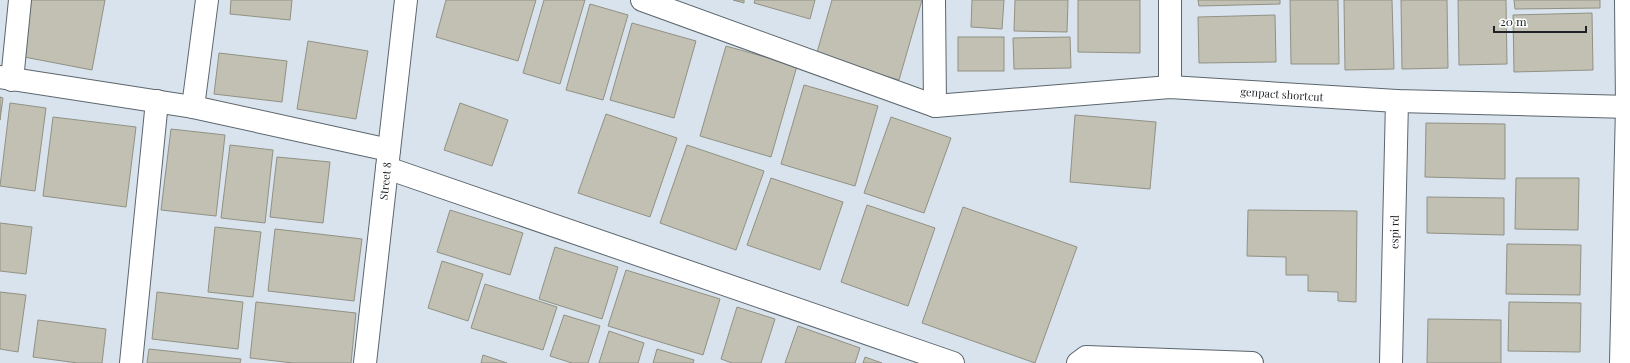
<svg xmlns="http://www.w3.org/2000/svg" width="1630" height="363" font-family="'Playfair Display',serif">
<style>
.building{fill:#c1c0b3;stroke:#919184}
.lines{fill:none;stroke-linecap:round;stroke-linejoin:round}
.minor-casing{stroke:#5c666e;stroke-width:24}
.tertiary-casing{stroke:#5c666e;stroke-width:24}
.minor{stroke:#fff;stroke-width:22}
.tertiary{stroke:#fff;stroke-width:22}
.labels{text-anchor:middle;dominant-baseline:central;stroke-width:3.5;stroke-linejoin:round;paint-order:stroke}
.street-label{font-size:11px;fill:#1e2226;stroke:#fff}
</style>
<rect width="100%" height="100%" fill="#d8e3ed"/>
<g class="building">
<path d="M29,0H105L92,70L19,56Z"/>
<path d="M231,0H292L290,20L230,14Z"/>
<path d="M446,0H536L518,61L436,37Z"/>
<path d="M544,0H585L560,84L523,73Z"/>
<path d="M733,0H744V3Z"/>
<path d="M755,0H815L810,19L754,3Z"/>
<path d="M832,0H922L899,80L816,56Z"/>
<path d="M972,0H1004L1002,29L971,27Z"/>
<path d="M1015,0H1068L1067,32L1014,31Z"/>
<path d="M1078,0H1140V53L1078,52Z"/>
<path d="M1198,0H1280V4L1199,6Z"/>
<path d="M1290,0H1338L1339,64H1291Z"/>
<path d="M1344,0H1392L1394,69L1345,70Z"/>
<path d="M1401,0H1447L1448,68L1402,69Z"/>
<path d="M1458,0H1506L1507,64L1459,65Z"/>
<path d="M1514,0H1600V8L1515,9Z"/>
<path d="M590,4L628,15L603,100L566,90Z"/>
<path d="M1592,13L1593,70L1514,72L1513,15Z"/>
<path d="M1275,15L1276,62L1199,63L1198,17Z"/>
<path d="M632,23L696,41L674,118L610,100Z"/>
<rect x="958" y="37" width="46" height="34"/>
<path d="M1070,37L1071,68L1014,69L1013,38Z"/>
<path d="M308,41L368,51L356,119L297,109Z"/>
<path d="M726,46L797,66L771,157L700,136Z"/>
<path d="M219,53L287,61L282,102L214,94Z"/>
<path d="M804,85L878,106L855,186L781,164Z"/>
<path d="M0,97L3,98L0,120Z"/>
<path d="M10,103L46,108L35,191L0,186Z"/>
<path d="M460,103L508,120L492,166L444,150Z"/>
<path d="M606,114L677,138L650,217L578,193Z"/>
<path d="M1075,115L1156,122L1150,189L1070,182Z"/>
<path d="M53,117L136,127L126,207L43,196Z"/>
<path d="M891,117L951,138L924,213L864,193Z"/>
<path d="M1426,123L1505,124V179L1425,177Z"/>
<path d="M171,129L225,135L216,216L161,210Z"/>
<path d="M230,145L273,150L265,223L221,218Z"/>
<path d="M687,145L764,171L736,250L660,223Z"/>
<path d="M277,157L330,162L323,223L270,217Z"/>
<path d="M771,178L843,202L820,270L747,245Z"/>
<path d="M1516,178H1579L1578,230L1515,229Z"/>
<path d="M1427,197L1504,198V235L1427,233Z"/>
<path d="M867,205L935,228L908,306L841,282Z"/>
<path d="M963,207L1077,247L1035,363L922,323Z"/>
<path d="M450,210L523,233L510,275L437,252Z"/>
<path d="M1248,210L1357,211L1356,302L1338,301V292L1308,291V275H1286V257L1247,256Z"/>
<path d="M0,223L32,227L26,274L0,271Z"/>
<path d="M215,227L261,232L253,297L208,292Z"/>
<path d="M275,229L362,239L354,301L268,291Z"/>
<path d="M1507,244L1581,245L1580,295L1506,294Z"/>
<path d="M555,247L618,267L602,319L539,299Z"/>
<path d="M442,261L483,274L468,321L428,308Z"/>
<path d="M626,270L720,299L703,355L608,326Z"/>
<path d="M485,284L557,307L543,350L471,328Z"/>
<path d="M0,292L26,295L18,352L0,349Z"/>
<path d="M157,292L243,302L238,349L152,339Z"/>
<path d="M256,302L356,313L351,363H293L250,358Z"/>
<path d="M1509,302L1581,303L1580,352L1508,351Z"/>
<path d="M737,307L775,319L761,363H732L721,359Z"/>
<path d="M564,315L600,326L588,363H572L550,356Z"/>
<path d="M1428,319L1501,320V363H1427Z"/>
<path d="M38,320L106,329L102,363H78L33,357Z"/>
<path d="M798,326L860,348L855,363H785Z"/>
<path d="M609,331L644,343L638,363H599Z"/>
<path d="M149,349L241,359L240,363H147Z"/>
<path d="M657,349L694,360L693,363H653Z"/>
<path d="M483,355L507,363H481Z"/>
<path d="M865,357L882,363H863Z"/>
</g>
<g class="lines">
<g class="minor-casing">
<g id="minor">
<path d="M642,0L935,106L1170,87L1397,101L1630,107"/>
<path d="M934,0L935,106"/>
<path d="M0,77L193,107L389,150"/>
<path d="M12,80L20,0"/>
<path d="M1170,87V0"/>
<path d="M193,107L207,0"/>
<path d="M387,168L953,363"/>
<path d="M131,363L157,101"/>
<path d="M1078,363L1086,357L1252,363"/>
<path d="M1391,363L1397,101"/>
<path d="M1621,363L1627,107L1626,0"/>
</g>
</g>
<g class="tertiary-casing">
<path id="tertiary" d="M365,363L406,0"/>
</g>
<use href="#minor" class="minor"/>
<use href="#tertiary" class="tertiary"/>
</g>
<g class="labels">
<g class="street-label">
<text transform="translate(1282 94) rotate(4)">genpact shortcut</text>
<text transform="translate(385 181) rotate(-84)">Street 8</text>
<text transform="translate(1394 232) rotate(-89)">espi rd</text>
</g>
</g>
<path d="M1494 26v6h92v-6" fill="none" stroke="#1e2226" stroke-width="2"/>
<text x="1500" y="26" font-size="12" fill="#1e2226" stroke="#ffffff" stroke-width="3" paint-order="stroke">20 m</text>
</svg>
